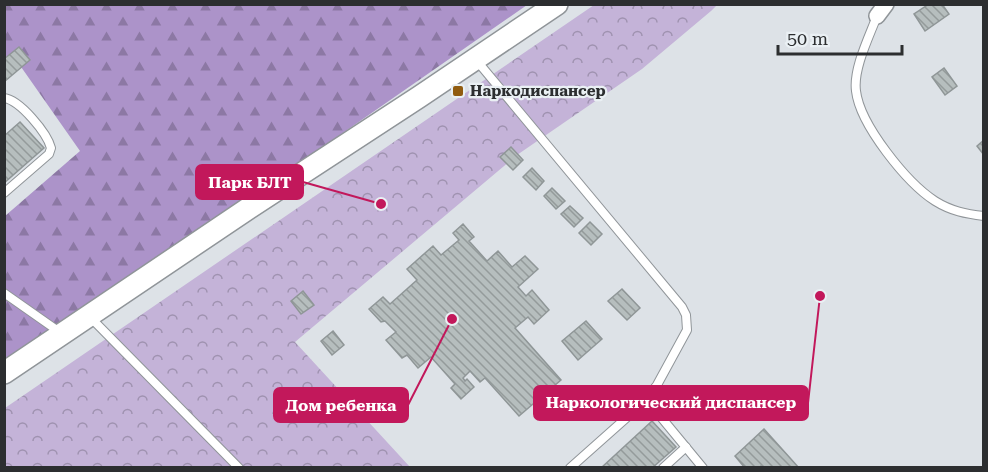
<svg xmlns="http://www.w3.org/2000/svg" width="988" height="472" font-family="'Roboto Serif',serif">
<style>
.forest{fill:url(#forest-firs)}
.park{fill:url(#park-crowns)}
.building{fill:url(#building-back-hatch);stroke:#8f9697;stroke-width:1.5}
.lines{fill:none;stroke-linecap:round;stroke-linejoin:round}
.service-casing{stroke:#909599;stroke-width:10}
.minor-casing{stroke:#909599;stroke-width:18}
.secondary-casing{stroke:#909599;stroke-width:24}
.service{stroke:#fff;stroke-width:8}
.minor{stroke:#fff;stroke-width:15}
.secondary{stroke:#fff;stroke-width:21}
.poi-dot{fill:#915c10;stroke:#eaf0f4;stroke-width:2}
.labels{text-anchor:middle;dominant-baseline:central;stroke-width:4.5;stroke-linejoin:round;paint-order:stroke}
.poi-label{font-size:15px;font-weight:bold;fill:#2c2e30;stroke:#eaf0f4;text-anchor:start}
.leader{fill:none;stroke:#c2185b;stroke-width:2}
.callout-dot{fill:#c2185b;stroke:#eaf0f4;stroke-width:2}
.callout{fill:#c2185b;stroke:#c2185b;stroke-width:2}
.callout-label{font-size:16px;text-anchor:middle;font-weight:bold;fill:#fff}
</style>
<defs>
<pattern id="forest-firs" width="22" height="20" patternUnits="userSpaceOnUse" patternTransform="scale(1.5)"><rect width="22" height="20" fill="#ac93c9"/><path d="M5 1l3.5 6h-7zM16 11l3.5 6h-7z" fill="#8c78a4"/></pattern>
<pattern id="park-crowns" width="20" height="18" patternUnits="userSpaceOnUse" patternTransform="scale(1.5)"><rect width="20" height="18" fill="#c4b3d8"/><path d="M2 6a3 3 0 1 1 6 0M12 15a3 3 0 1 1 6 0" fill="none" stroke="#9f92b0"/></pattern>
<pattern id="building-back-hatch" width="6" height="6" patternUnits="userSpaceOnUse" patternTransform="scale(1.5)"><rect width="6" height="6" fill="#b6bebe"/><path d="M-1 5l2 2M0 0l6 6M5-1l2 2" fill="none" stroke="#949b9b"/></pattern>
</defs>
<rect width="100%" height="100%" fill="#dde2e7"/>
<path class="forest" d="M5,5H527L127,283L5,361V216L80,151L12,54L5,60Z"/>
<path class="park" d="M594,5H717L711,11L642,69L517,155L295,342L410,467L5,468V408Z"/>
<g class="building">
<path d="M929,4H942L949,14L925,31L914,14Z"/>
<path d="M19,47L30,60L4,82V59Z"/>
<path d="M944,68L957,86L945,95L932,77Z"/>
<path d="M20,122L44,148L4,183V136Z"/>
<path d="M984,140V155L977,146Z"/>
<path d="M511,147L523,160L513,170L500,157Z"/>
<path d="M532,168L544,181L536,190L523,177Z"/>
<path d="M552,188L565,201L556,209L544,196Z"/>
<path d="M570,206L583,218L574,227L561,214Z"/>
<path d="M590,222L602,234L591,245L579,233Z"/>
<path d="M463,224L474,237L469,241L487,261L498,251L512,267L525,256L538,269L518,287L526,296L532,290L549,310L534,324L528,317L515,328L561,380L519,416L485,378L480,382L470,371L463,378L465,381L467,379L474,387L461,399L451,388L455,384L431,357L418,368L407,355L402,358L386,340L396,332L385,321L381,322L369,309L383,297L390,304L417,280L407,269L433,246L441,255L459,240L453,233Z"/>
<path d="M622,289L640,308L627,320L608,301Z"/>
<path d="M303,291L314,305L301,314L291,301Z"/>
<path d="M586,321L602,339L578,360L562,341Z"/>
<path d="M333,331L344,345L332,355L321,341Z"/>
<path d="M652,421L676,447L652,468H601Z"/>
<path d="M764,429L799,468H763L761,466L759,468H745L735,456Z"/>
</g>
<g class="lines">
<g class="service-casing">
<g id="service">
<path d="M877,16C869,37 853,69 856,91C860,125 907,183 935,201C951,211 966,214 984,216"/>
<path d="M477,61L682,307L686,315L687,330L657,385L642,404L570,468"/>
<path d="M4,98C20,100 47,133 51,148L49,154L4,193"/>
<path d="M4,293L61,333"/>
<path d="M90,317L239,468"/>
<path d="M646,399L703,468"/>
<path d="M663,468L686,447"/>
</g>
</g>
<g class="minor-casing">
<path id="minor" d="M877,16L886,4"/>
</g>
<g class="secondary-casing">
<path id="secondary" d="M4,373L249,208L419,97L557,4"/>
</g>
<use href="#service" class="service"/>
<use href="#minor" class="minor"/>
<use href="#secondary" class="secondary"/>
</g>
<rect class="poi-dot" x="452" y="85" width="12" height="12" rx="3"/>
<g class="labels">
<g class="poi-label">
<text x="470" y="91">Наркодиспансер</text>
</g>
</g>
<path class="leader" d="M381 204L303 182M820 296L808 403M452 319L408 405"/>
<g class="callout-dot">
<circle cx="381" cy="204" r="6"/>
<circle cx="820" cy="296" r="6"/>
<circle cx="452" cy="319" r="6"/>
</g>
<g class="callout">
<rect x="196" y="165" width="107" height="34" rx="6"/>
<rect x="534" y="386" width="274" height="34" rx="6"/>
<rect x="274" y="388" width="134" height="34" rx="6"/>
</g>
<g class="callout-label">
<text x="250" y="188">Парк БЛТ</text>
<text x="671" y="408">Наркологический диспансер</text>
<text x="341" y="411">Дом ребенка</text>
</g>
<rect width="988" height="472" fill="none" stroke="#2c2e30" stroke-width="12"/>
<path d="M778 45v9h124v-9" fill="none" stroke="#2c2e30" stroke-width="3"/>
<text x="787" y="45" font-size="18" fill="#2c2e30" stroke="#eaf0f4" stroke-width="4.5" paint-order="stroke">50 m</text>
</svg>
